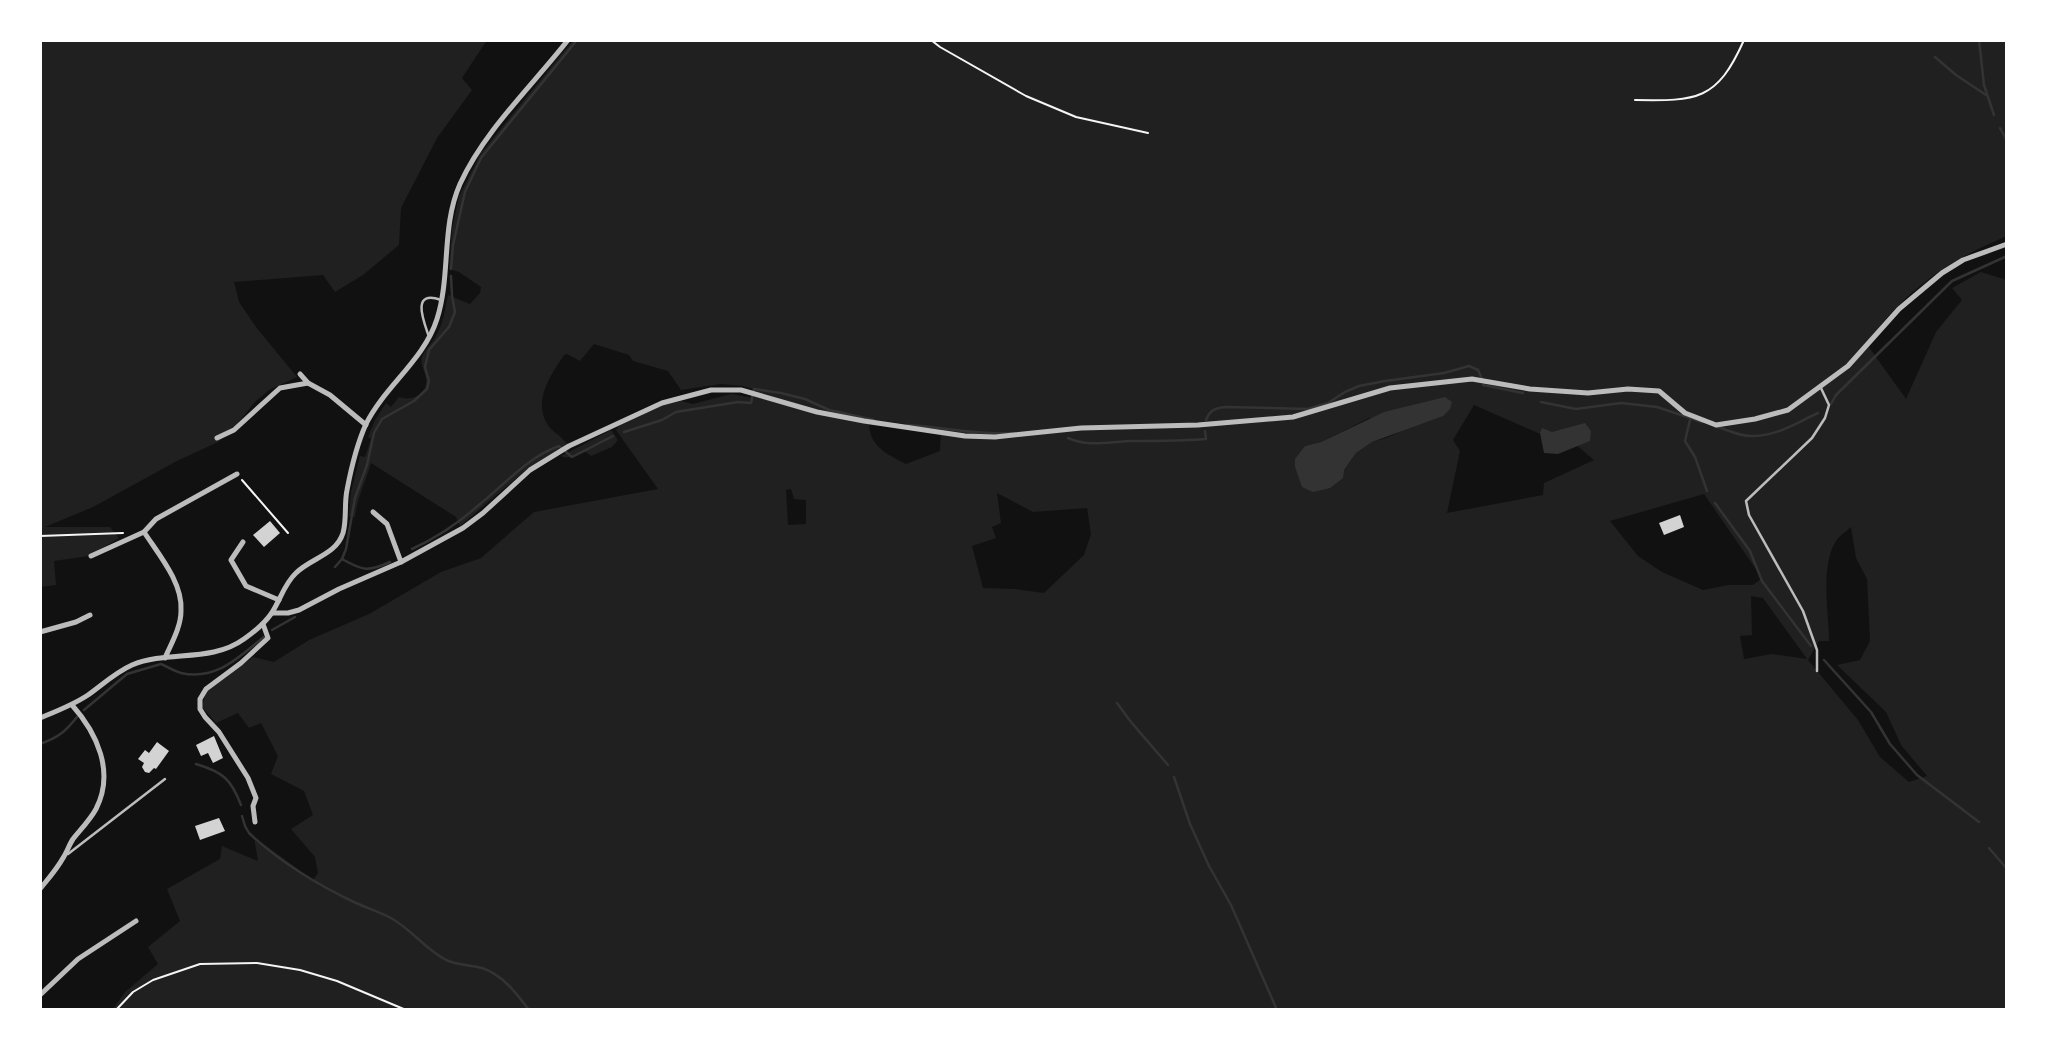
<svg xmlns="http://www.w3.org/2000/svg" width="2047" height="1050" font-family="Manrope,sans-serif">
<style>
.green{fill:#202020;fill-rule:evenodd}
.water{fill:#333}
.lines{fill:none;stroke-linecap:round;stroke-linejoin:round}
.stream{stroke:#333;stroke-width:2.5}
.building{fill:#d3d3d3}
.path{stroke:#f5f5f5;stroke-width:2}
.service{stroke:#bcbcbc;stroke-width:2.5}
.minor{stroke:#bcbcbc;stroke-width:5}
</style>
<rect width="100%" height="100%" fill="#111"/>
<g class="green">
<path d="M40,40H487L462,78L472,90L437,138L401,208L399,245L363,275L335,292L323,275L234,282L239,302L256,327L297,377L269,390L255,402L233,429L218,442L177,461L93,507L45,527H110L119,538L89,556L54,561L56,585L40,587Z"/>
<path d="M573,40H2007V236C1966,253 1929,274 1898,306C1886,317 1877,331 1866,343L1906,399L1936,332L1962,300L1952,288L1981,272L2007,280V1010H112L125,992L158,964L148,947L180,921L167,889L220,859L222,846L258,861L254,837L313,880L318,873L315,857L291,829L313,815L304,791L271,774L278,756L261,723L249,728L238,713L216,723L202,707L206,692L253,657L274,662L309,640L369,614L441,572L481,558L534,512L658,489L618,433L616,430L619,426L661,406L681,401L693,404L731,394L754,398L756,390L743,386L721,384L681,390L668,371L633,361L629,355L594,344L580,361L567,354L564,355C551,375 533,399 547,424C552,432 562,436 567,444L527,469L460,526L456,517L371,463C366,481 357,498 355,517L349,516L351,492L360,456L365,457L371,439L368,437L375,420L386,403L391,407L399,397C412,402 428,394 426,379C425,371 420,365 422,357C424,351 431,344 435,338C443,325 445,310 448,295L470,304L480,293L481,287L459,272L449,269L452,229L459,196L481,153ZM1474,405L1538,433L1568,438L1594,460L1544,483L1543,495L1447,513L1460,451L1453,440ZM1369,418L1435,419L1416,424L1389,437L1372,442L1356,453L1344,470L1302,487L1299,475L1305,446L1321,442ZM869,419L941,429L940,451L906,464C885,453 868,446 869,419ZM791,489L794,499L806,500V524L788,525L786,490ZM997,493L1033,512L1087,508L1091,534L1084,555L1044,593L1015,589L983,588L972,546L996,538L992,527L1001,523ZM1704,494L1762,578L1753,585H1728L1703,590L1662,572L1638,556L1610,521ZM1851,527L1856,558L1867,579L1870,641L1860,660L1837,665L1886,712L1901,745L1927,776L1909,782L1880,757L1858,720L1808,660L1819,641H1829C1829,611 1819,564 1838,538C1842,534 1847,531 1851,527ZM1751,596L1763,598L1807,659L1772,654L1744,659L1740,636L1752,635Z"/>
<path d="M611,430L618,440L612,447L591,456L586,452C577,455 570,460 561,456Z"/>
</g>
<g class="water">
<path d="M1445,397L1452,402L1450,409L1443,416L1372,442L1356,453L1344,470L1343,478L1330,488L1313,492L1302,487L1295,467V459L1305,446L1321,442L1384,412Z"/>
<path d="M1585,423L1591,431L1590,441L1558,454L1544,453L1540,433L1542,428L1552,432Z"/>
</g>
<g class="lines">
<g class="stream">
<path d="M1979,40L1984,85L1994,115"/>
<path d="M1935,57L1956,75L1986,95"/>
<path d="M2000,128L2007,141"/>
<path d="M451,269L453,245L465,192L481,158L577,40"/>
<path d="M1483,385L1523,393"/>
<path d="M1541,402L1576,409L1621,403L1657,407L1702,422"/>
<path d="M1831,404L1836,395L1952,281L2007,256"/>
<path d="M1206,420C1210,410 1215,408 1226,407L1308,409L1328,403L1345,392L1359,386L1385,381L1444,373L1469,366L1478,370L1482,379"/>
<path d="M1690,420L1685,441L1695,457L1707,491"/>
<path d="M907,425C942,427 977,435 1012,433"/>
<path d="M1715,426C1728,430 1741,437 1754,436C1777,436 1798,422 1818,413"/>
<path d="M624,432L662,420L676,412L738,402L751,403L754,389L781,393L805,399L829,410L874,420"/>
<path d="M1068,438C1090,448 1111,441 1134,441C1158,441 1182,441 1206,439L1205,431"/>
<path d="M1715,503L1750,551L1762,581L1811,646"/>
<path d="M412,549C436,538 460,522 480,504C505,484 528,457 559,446L572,457L613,436"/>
<path d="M342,559C363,571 368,572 390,562"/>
<path d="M335,567L342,559L346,549L355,498L367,465L374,433L382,419L414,401L427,389L429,381L425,367L429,350L449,327L455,312L452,296L451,276"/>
<path d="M272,630L295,617"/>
<path d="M1824,660L1871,712L1890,744L1917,775L1979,822"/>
<path d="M1117,703L1131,722L1168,765"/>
<path d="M84,710L127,674L161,664C168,667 174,671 181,673C217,681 238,657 264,637"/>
<path d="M40,744C59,737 65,732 77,717"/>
<path d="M196,764C223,772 231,779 241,805"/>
<path d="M1174,777L1190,824L1209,866L1231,905L1277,1010"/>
<path d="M242,816L245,826L249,833C280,862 318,885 356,903C367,908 380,912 391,918C411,929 425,949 446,960C457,965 470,965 482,968C503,975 516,993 529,1010"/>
<path d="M1989,848L2007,869"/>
</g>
</g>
<g class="building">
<path d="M1680,515L1684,527L1664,535L1659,523Z"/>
<path d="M270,521L280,533L264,547L253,535Z"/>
<path d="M214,736L223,758L213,763L208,753L201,756L196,745Z"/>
<path d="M157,742L169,751L156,769L154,768L149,773L145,772L142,767L144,763L138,759L145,750L149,753Z"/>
<path d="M219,818L225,831L200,840L195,826Z"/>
</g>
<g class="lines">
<g class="path">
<path d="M931,40L940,47L1026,96L1076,117L1148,133"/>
<path d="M1635,100C1697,101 1717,101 1744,40"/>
<path d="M242,480L288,533"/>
<path d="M40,536L123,533"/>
<path d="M116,1010L133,992L153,980L200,964L257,963L300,970L337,981L406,1010"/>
</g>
<g class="service">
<path d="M429,337C424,322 410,289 441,300"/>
<path d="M1817,671V650L1803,611L1749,515L1746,501L1812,438L1825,418L1829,405L1820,386"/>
<path d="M68,854L165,779"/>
</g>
<g class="minor">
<path d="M300,374L308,383L330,395L366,425"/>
<path d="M217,438L234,430L280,388L308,383"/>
<path d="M373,512L387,524L401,562"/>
<path d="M144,532C159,555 183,583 181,611C181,627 171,644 165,658"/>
<path d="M243,542L231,560L246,586L279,600"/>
<path d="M91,556L144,532L156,519L237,474"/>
<path d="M272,613H288L299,610L339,589L401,562L463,528L483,513L530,470L569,446L662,403L711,390H741L817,412L864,421L965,436L995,437L1081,428L1198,425L1293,417L1390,388L1472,379L1530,389L1588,393L1628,389L1659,391L1685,413L1716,425L1755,419L1788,410L1848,366L1899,309L1942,273L1963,260L2007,244"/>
<path d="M40,632L76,622L90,615"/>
<path d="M40,718C57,711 73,705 88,695C102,685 116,672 132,665C168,650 211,663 244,639C254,632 264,624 271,614C280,601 284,584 296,573C311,558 336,555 343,533C347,519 344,504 347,490C351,469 357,444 366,424C385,386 424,360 437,319C451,275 441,227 460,184C484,131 532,86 568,40"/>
<path d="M255,822L253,806L256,798L248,778L219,732L205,717L200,709V699L206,689L241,663L268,638L263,624"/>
<path d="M40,889C48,879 57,869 63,858C67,852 69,845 73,839C81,829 90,820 96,809C115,772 97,733 72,705"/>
<path d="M40,995L78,959L136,921"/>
</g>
</g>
<rect width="2047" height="1050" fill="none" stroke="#ffffff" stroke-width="84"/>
</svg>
